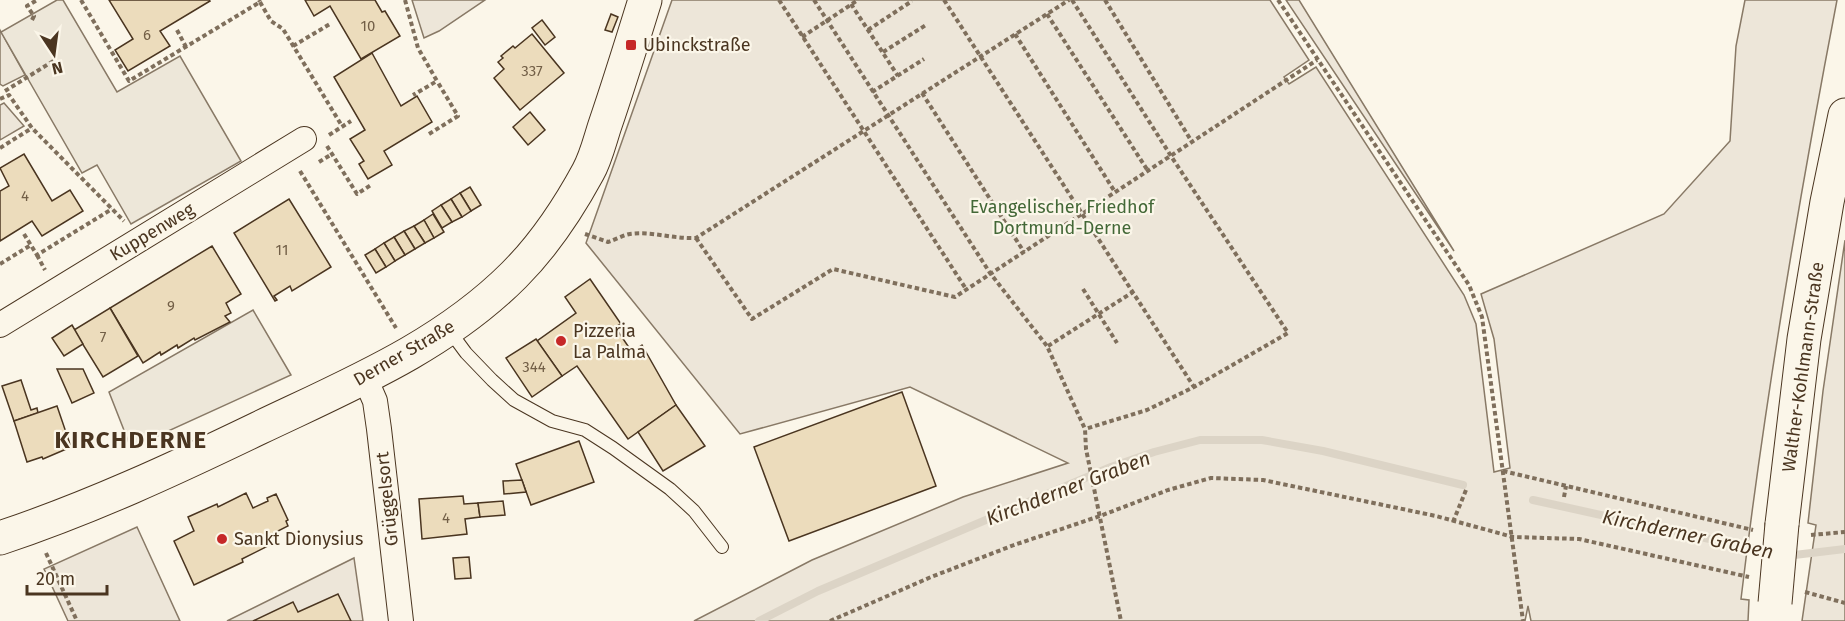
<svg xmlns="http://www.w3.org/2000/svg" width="1845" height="621" font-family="'Fira Sans',sans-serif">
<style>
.green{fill:#ede6d9;stroke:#887966;stroke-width:1.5}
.parking{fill:#ede7d9;stroke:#887966;stroke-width:1.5}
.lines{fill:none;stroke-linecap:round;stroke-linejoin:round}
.stream{stroke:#dcd4c6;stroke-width:8}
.building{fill:#ecdcbc;stroke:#4a3520;stroke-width:1.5}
.lane-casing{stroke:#4a3520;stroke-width:14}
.street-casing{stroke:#4a3520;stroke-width:26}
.secondary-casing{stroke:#4a3520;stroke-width:35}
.primary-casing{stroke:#4a3520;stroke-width:35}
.path{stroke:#7f6f5c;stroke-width:4;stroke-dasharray:4.5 3;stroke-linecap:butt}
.lane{stroke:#fbf6e9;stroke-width:12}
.street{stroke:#fbf6e9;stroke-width:24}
.secondary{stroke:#fbf6e9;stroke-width:33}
.primary{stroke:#fbf6e9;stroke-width:33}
.primary-bridge-casing{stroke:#4a3520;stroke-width:35;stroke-linecap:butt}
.primary-bridge{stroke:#fbf6e9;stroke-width:33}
.poi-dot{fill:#c62828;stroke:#fbf6e9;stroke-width:2}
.labels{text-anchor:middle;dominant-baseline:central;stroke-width:4.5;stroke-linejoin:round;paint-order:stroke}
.number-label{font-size:15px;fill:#725f47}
.poi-label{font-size:18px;fill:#4a3520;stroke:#fbf6e9;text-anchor:start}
.park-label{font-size:18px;fill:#436837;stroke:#fbf6e9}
.street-label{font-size:18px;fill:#4a3520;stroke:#fbf6e9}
.water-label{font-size:20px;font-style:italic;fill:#4a3520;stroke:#fbf6e9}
.district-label{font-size:24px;font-weight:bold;letter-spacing:1.5px;fill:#4a3520;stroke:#fbf6e9}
</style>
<rect width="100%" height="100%" fill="#fbf6e9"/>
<g class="green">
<path d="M412,0H485L439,31L424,38Z"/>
<path d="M672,0H1270L1309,60L1284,77L1289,84L1316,67L1464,295L1476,324L1494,472L1510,468L1494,339L1481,294L1664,214L1730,141L1736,46L1745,0H1837C1799,198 1765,398 1741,599L1749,600L1748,621H1531L1528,606L1525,621H694L812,560L963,497L1068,463L910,387L740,434L586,243Z"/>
<path d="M1286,0H1299L1454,251Z"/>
<path d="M0,30L25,75L3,86L0,84Z"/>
<path d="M4,103L24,126L0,140V105Z"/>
<path d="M1845,240V621H1802L1816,525L1808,523L1823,391Z"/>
<path d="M137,527L180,621H68L44,569Z"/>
<path d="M354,558L363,621H227Z"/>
</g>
<g class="parking">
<path d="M57,0H63L117,92L180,56L241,161L131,224L97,165L82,173L1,32Z"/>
<path d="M253,310L291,375L131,448L109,392Z"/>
</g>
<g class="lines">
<g class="stream">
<path d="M1533,500L1773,553"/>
<path d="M1786,556L1845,549"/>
<path d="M759,621L818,591L1111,467L1154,452L1200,440H1262L1323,451L1463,485"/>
</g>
</g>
<g class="building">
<path d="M109,0H209L210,1L160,31L170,46L128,71L115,50L133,39Z"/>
<path d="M305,0H375L382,12L385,11L400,36L361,59L330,6L314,16Z"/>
<path d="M611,14L618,17L612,32L605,30Z"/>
<path d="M542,20L555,37L545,45L532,28Z"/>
<path d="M532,34L564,73L520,110L494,78L504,69L498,62L503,58L501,56L513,46L515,48Z"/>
<path d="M372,53L401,106L417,96L432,122L384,151L392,165L368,179L359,164L364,161L350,139L365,130L334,77Z"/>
<path d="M530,112L545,130L528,145L513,127Z"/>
<path d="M24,154L52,201L70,190L83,211L42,236L32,221L0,241V191L9,186L0,168Z"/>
<path d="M470,187L481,205L471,211L460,193Z"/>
<path d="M460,193L471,211L462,217L451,199Z"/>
<path d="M289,199L331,267L292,291L290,286L274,296L277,300L275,301L234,233Z"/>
<path d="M451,199L462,217L452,222L441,205Z"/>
<path d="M441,205L452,222L442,228L432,211Z"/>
<path d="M433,214L444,232L434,238L424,220Z"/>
<path d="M424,220L434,238L425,243L414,226Z"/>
<path d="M414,226L425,243L415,249L404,231Z"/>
<path d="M404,231L415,249L405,255L394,237Z"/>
<path d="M394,237L405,255L395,261L384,243Z"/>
<path d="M384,243L395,261L386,267L375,249Z"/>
<path d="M212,246L241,294L226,303L231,313L225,316L230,322L195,340L194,338L178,348L177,345L161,355L160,352L143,363L110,308Z"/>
<path d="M375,249L386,267L376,273L365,255Z"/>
<path d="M590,279L621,324L615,327L632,352L642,345L676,405L628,439L577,366L562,376L537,341L576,313L565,297Z"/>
<path d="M110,308L138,356L103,377L74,330Z"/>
<path d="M72,325L83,344L64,356L52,338Z"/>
<path d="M536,339L562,376L532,397L506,358Z"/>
<path d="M57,369H83L94,393L72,403Z"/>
<path d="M21,380L31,410L37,408L38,413L14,421L2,386Z"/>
<path d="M902,392L936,486L789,541L754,447Z"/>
<path d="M676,405L705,446L663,471L638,432Z"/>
<path d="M57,406L71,447L43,459L42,457L27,462L14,421Z"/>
<path d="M579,441L594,482L531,505L516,464Z"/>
<path d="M522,480L526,492L504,494L503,481Z"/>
<path d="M246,493L253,508L268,501L267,498L276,494L288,520L286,521L288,526L266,537L270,545L242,559L243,562L194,585L174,541L194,531L188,517L217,504L218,507Z"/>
<path d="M463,496L464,504L478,503L480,517L465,519L467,534L422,539L419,499Z"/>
<path d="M503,501L505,515L480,517L478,503Z"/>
<path d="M469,557L471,578L455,579L453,558Z"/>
<path d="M338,594L351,621H253L293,602L298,612Z"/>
</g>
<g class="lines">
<g class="lane-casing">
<path id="lane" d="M449,330L466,353L492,380L514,400L552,421L585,430L613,448L670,489L694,511L722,547"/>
</g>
<g class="street-casing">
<g id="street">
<path d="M0,325L304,139"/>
<path d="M365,378L375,401L379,429L401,621"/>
</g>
</g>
<g class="secondary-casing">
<path id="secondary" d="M0,538C90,508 174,469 259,428C349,385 442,347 514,275C542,247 569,207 588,172C596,158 600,140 605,125C619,84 632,42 645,0"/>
</g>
<g class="primary-casing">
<path id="primary" d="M1782,524L1804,339L1827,202L1845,115"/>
</g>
<g class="path">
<path d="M81,0L129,81L260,2L259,0"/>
<path d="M405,0L418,48L437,81L413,95"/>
<path d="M779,0L966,289"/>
<path d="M814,0L990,273L1047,346L1085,429L1086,449L1121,621"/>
<path d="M944,0L1194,387"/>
<path d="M1072,0L1171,156L1288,333L1194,387L1147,410L1085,429"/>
<path d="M1105,0L1192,142"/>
<path d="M1278,0L1469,285L1482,317L1523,621"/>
<path d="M260,2L271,21L283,29L342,126"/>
<path d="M851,4L898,76"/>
<path d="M1047,14L1148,171"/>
<path d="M32,20L34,16L27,6L37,0"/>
<path d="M177,30L186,47"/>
<path d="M868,30L912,1"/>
<path d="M1015,34L1115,192"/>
<path d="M802,37L858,0"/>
<path d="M293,46L330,24"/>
<path d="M883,52L926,25"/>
<path d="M5,91L55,60"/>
<path d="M872,92L924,59"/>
<path d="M922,93L1024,252"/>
<path d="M0,99L9,95L32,128L124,221"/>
<path d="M429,134L458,116L437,81"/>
<path d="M329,135L351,121"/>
<path d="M327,146L357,194L371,185"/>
<path d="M0,148L32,128"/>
<path d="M319,162L332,154"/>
<path d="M300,171L396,328"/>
<path d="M24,234L37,255L112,209"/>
<path d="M585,234L608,242C615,240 623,235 630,234C652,231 672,239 696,238L1069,0"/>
<path d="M696,238L752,319L833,269L955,297L1317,60"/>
<path d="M37,255L45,270"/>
<path d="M0,264L31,245"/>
<path d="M1083,289L1117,343"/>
<path d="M1048,346L1133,292"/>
<path d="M1503,471L1753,530"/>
<path d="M1564,497L1566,486"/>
<path d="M1453,522L1466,490"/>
<path d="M1811,535L1845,532"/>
<path d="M46,553L77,621"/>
<path d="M1805,592L1845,603"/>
<path d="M830,621L931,577L1014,545L1100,516L1168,490L1211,478L1263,480L1436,516L1513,537L1579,539L1749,577"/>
</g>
<use href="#lane" class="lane"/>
<use href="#street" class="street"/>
<use href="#secondary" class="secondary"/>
<use href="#primary" class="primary"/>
<g class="primary-bridge-casing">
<path id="primary-bridge" d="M1775,603L1782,524"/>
</g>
<use href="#primary-bridge" class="primary-bridge"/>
</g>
<g class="poi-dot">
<rect x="625" y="39" width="12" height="12" rx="3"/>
<circle cx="561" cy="341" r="6"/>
<circle cx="222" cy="539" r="6"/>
</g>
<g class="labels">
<g class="number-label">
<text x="368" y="26">10</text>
<text x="147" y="35">6</text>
<text x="532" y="71">337</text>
<text x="25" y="196">4</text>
<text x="282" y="250">11</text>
<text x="171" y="306">9</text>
<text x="103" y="337">7</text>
<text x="534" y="367">344</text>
<text x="446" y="518">4</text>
</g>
<g class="poi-label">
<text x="643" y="45">Ubinckstraße</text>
<text x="573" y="331">Pizzeria<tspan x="573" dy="21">La Palma</tspan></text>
<text x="234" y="539">Sankt Dionysius</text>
</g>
<g class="park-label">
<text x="1062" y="207">Evangelischer Friedhof<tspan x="1062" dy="21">Dortmund-Derne</tspan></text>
</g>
<g class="street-label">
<text transform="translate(152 232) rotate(-31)">Kuppenweg</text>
<text transform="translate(404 353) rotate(-30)">Derner Straße</text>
<text transform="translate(1803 367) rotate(-82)">Walther-Kohlmann-Straße</text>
<text transform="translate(387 499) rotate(-96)">Grüggelsort</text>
</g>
<g class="water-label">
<text transform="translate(1068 488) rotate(-21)">Kirchderner Graben</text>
<text transform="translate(1688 534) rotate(12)">Kirchderner Graben</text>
</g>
<g class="district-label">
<text x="131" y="440">KIRCHDERNE</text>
</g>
</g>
<g transform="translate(54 54) rotate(167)" stroke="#fbf6e9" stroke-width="4.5" paint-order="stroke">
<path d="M0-4.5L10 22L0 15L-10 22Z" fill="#4a3520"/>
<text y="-9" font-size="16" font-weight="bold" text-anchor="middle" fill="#4a3520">N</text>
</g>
<path d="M27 585v9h80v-9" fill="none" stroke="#4a3520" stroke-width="3"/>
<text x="36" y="585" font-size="18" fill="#4a3520" stroke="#fbf6e9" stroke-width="4.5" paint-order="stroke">20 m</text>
</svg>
